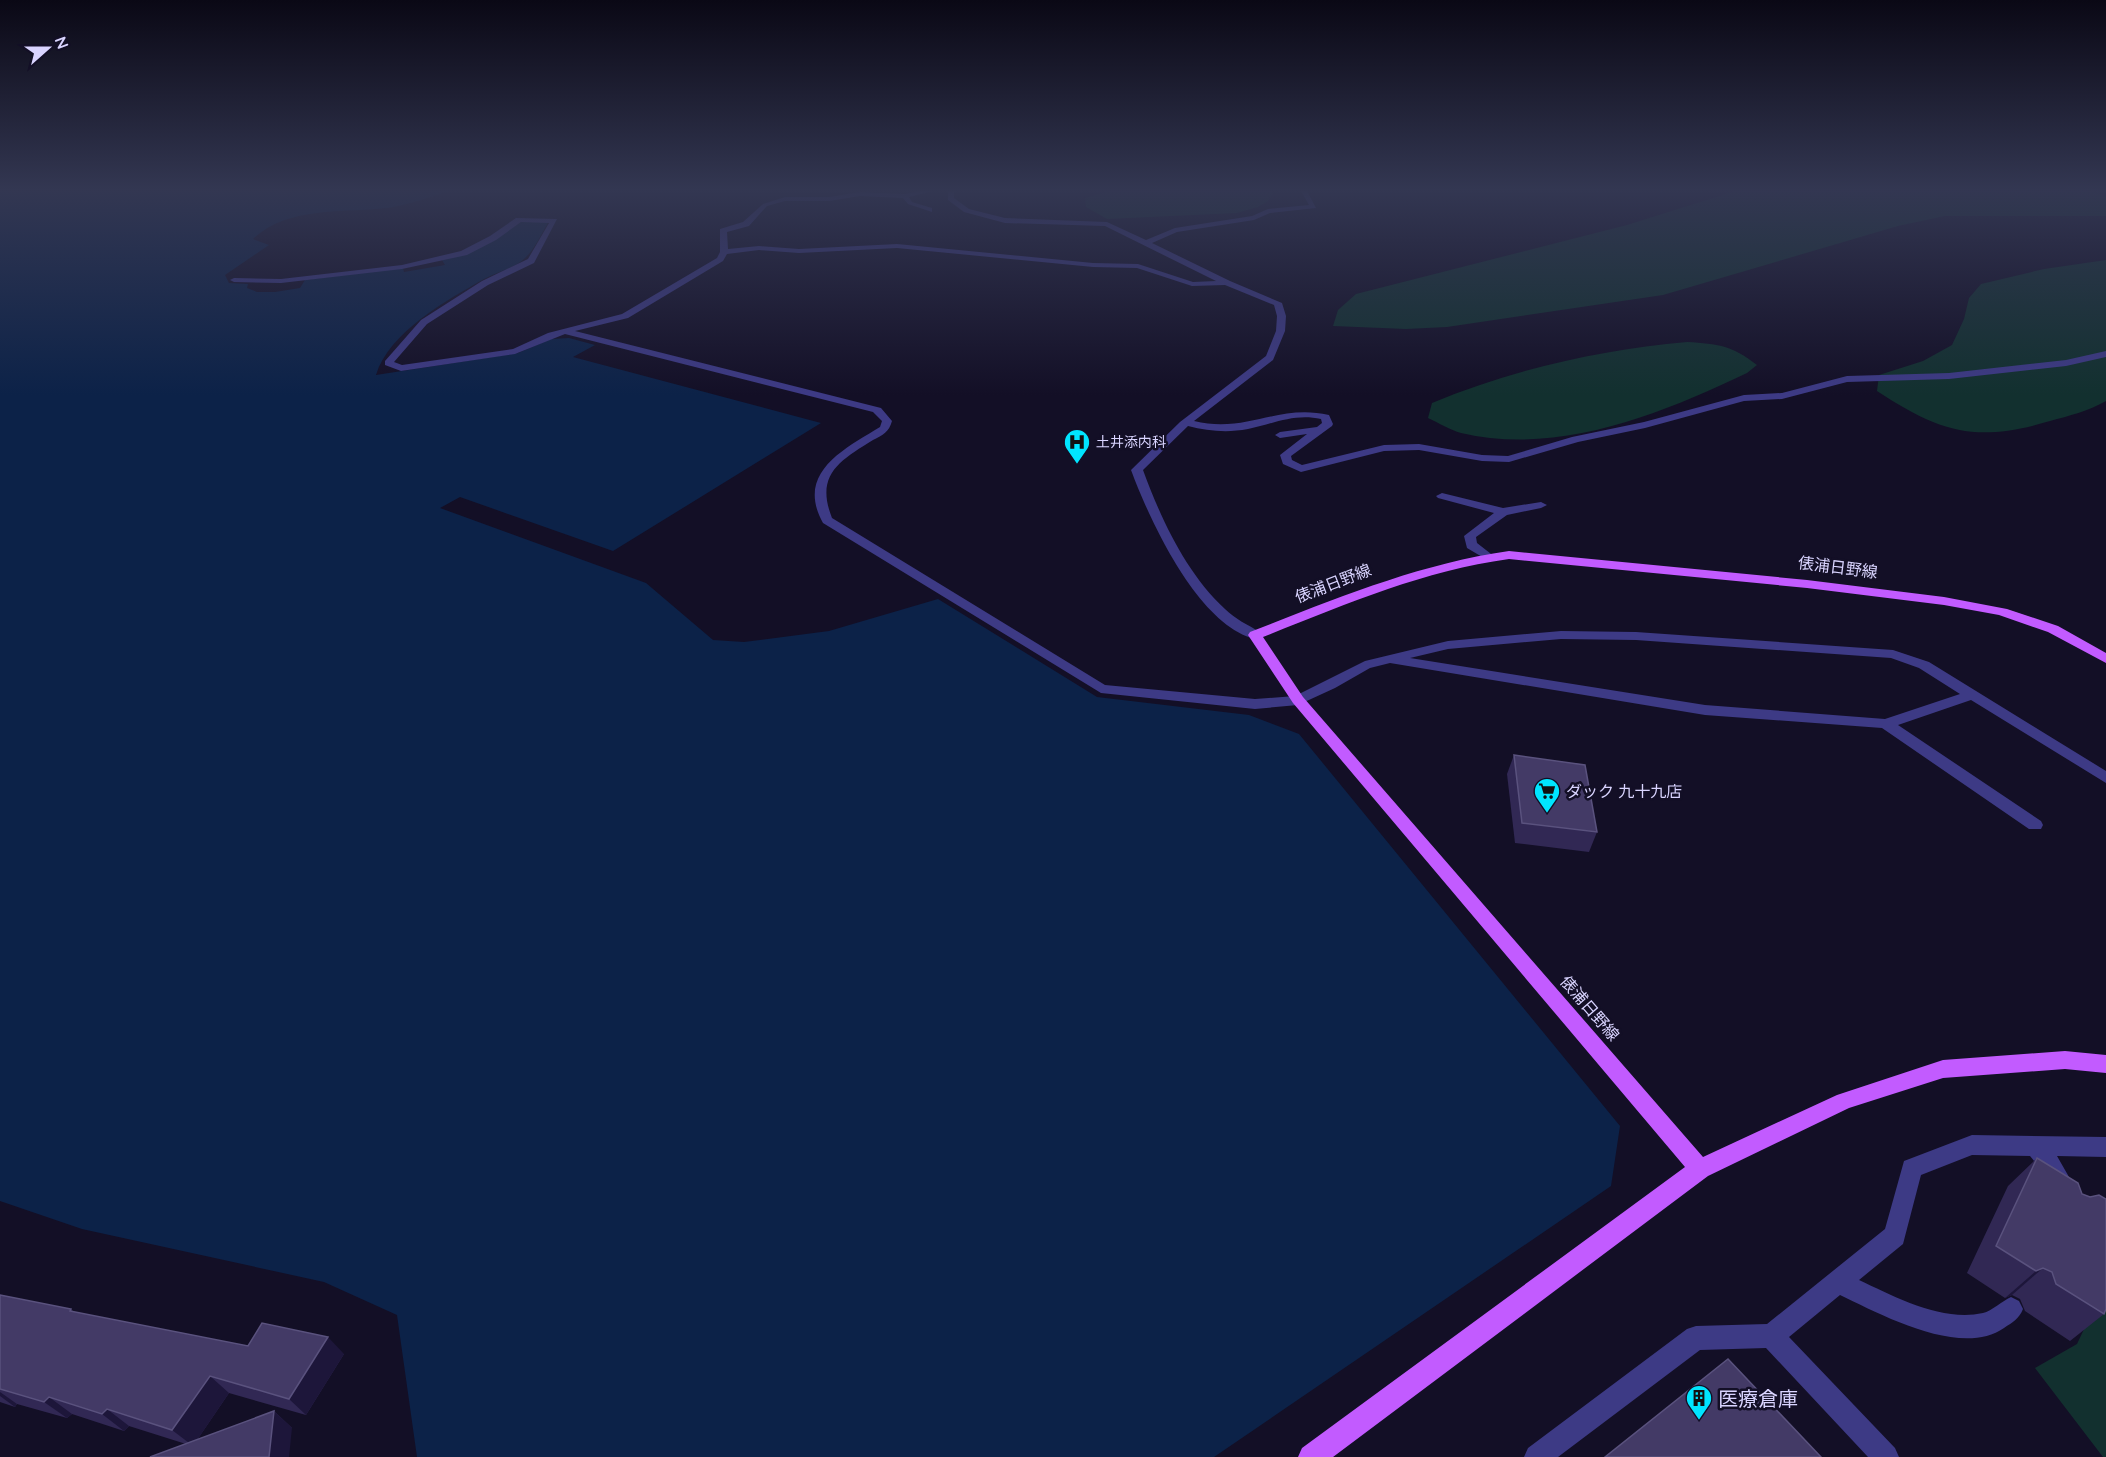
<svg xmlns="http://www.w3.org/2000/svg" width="2106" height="1457" font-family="Quicksand,'Noto Sans JP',sans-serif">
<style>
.green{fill:#12302f}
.water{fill:#0c2248}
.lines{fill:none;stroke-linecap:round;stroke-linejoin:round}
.minor{fill:#3d3a85;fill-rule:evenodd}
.major{fill:#c25bff;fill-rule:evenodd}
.wall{fill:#312854}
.shaded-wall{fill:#1d163a}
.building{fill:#433a66;stroke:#5a527e;stroke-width:1.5}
.labels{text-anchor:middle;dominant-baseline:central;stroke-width:5;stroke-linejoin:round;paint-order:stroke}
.far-poi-label{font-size:14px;fill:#d9d4ff;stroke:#130f26;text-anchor:start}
.street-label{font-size:16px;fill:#d9d4ff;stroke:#130f26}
.poi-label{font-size:16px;fill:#d9d4ff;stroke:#130f26;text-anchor:start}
.near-poi-label{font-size:20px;fill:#d9d4ff;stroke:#130f26;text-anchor:start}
</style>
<rect width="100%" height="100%" fill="#130f26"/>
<g class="green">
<path d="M1110,191H1272L1273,193L1268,201L1258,207L1237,213L1107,219L1086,207L1085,198Z"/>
<path d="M1735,191H2089L2106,196V216H1945L1898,226L1663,295L1447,327L1406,329L1333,326L1338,310L1356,294L1627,225Z"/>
<path d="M2106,260V401C2088,411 2069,416 2050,421C1976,443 1941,433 1877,391L1879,375L1923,361L1952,345L1964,319L1969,298L1981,284L2044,269Z"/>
<path d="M1687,342C1719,344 1731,345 1757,365L1747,373C1661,414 1559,456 1461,433C1450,430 1439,423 1428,418L1432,403C1513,369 1600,350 1687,342Z"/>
<path d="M2104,1287L2106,1289V1457H2103L2035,1368L2077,1344Z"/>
</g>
<path class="water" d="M0,191H450C429,197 408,205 387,208C343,213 288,206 253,239L269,245L225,275L229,283L248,284L247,288L257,292H275L300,288L305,280L403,268L404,272L445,265L442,260C473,255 495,238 521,222L529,220L546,221L548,223C541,234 535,249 525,258C515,268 497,272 484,279C447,300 389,332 376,375L518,353L551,339L569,338L595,345L573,357L821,423L613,551L460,497L440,508L646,583L713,640L744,642L829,631L938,599L1097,697L1249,715L1299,734L1620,1126L1611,1186L1214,1457H417L397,1315L324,1282L82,1229L0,1201Z"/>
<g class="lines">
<g class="minor">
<path d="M920,191H933L909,197L912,202L932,208V212L908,204L903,198L860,196L829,201H785L767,206L749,226L727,232L728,249L759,246L799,249L897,244L1093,263L1138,264L1193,282L1216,281L1105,226L1005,223L964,212L948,200V192L954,191V198L969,209L1005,218L1107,222L1146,240L1175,228L1252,216L1268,209L1309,205L1301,191H1307L1316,208L1270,213L1254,220L1177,232L1152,243L1230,281L1282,303L1286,316L1285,331L1273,360L1194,421C1247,434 1278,403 1329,415L1333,424L1332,426L1291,456L1292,460L1302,465L1384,445L1419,444L1482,455L1508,456L1572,437L1644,422L1744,395L1782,393L1847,376L1949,373L2066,360L2106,351V357L2066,366L1949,379L1847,382L1782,399L1744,401L1645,428L1578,442L1509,462L1482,461L1419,450L1384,451L1301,472L1283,464L1280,455L1307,434L1280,438L1275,435L1280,432L1317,427L1322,423L1321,419C1294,413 1273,424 1248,429C1227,433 1208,431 1188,426L1143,470C1161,519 1186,573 1225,609C1235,619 1248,625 1260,632L1262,635L1255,639C1198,625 1150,521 1131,470L1180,422L1266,356L1276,331L1277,316L1274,305L1225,285L1192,286L1137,268L1093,267L897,248L799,253L759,250L727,254L723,261L628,318L575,331L881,408L892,421C889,432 883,435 873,440C839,461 815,475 832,518L1105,685L1255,699L1295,696L1365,661L1448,641L1561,631L1636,632L1893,650L1929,662L2106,771V783L1971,700L1898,725L2041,821L2043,825L2041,829H2029L1882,728L1705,715L1390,663L1370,668L1335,688L1298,705L1255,709L1101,693L823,523C795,473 844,449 880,427L882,421L873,412L565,334L515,354L401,371L385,365V361L421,320L482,281L528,259L549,223L521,222L496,240L467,255L402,269L281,283L234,282L230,280L234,278L281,279L402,265L461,251L490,236L516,218L557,219L534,263L488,285L427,324L394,362L402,365L513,349L548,333L622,314L717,258L720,252V229L743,222L763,204L785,197H829L860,192L905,194ZM1561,639L1636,640L1891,658L1919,668L1960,694L1885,719L1705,705L1410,658L1448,649Z"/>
<path d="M1442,493L1503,508L1541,502L1547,505L1541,508L1507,515L1476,537L1477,543L1495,557L1489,561L1467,548L1464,536L1494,513L1438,498L1436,496Z"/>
<path d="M1972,1135L2106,1137V1157L2057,1156L2073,1184L2070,1191L2062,1194L2054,1191L2044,1173L2030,1156L1972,1155L1921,1175L1903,1244L1859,1280C1895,1297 1942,1322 1983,1313C1992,1311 2002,1301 2011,1297L2019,1301L2023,1309C2019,1319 2013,1322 2004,1328C1961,1358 1882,1315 1840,1295L1789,1337L1895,1448L1899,1457H1868L1766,1348L1700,1350L1558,1457H1524L1528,1448L1687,1329L1696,1326L1767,1324L1885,1229L1904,1161Z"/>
</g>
<path class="major" d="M1509,551L1807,580L1944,597L2007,609L2058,626L2106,653V663L2048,632L1999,615L1944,605L1807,588L1509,559C1422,571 1344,605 1263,637L1303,697L1703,1157L1837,1095L1943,1060L2065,1051L2106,1055V1073L2065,1069L1943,1078L1849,1108L1708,1176L1333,1457H1298L1302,1448L1685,1167L1293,703L1248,635L1250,632C1335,599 1418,564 1509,551Z"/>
</g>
<g class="wall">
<path d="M1514,755L1597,832L1589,852L1515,843L1507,774Z"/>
<path d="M2037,1158L2104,1314L2070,1341L2025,1311L2020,1299L2012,1295L2005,1298L1967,1273L2008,1186Z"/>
<path d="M0,1295L71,1309L74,1312L248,1346L344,1354L306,1415L229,1393L197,1440L274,1411L292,1428L186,1444L129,1426L124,1431L72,1414L67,1418L17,1404L15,1407L0,1402Z"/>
</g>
<g class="shaded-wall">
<path d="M2043,1268L2012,1295L2005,1298L2036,1271Z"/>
<path d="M328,1337L344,1354L306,1415L289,1399Z"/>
<path d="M210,1376L229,1393L193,1446L172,1430Z"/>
<path d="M0,1392L17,1404L15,1407L0,1396Z"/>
<path d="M49,1397L72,1414L67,1418L44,1402Z"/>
<path d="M107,1409L129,1426L124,1431L102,1414Z"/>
<path d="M274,1411L292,1428L289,1457H269Z"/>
</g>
<g class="building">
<path d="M1514,755L1585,765L1597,832L1522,823Z"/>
<path d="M2037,1158L2078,1183L2082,1194L2090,1197L2099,1195L2106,1199V1309L2104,1314L2056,1284L2052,1272L2043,1268L2036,1271L1996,1246Z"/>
<path d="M0,1295L71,1309L70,1311L248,1346L262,1323L328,1337L289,1399L210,1376L172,1430L107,1409L102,1414L49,1397L44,1402L0,1389Z"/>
<path d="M1728,1359L1821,1457H1605Z"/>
<path d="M274,1411L269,1457H150Z"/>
</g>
<linearGradient id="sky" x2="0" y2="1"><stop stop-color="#0a0815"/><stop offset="0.48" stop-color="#333752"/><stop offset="1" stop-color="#333752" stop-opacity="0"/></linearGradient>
<rect width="2106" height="395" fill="url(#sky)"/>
<defs>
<g id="hospital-pin" transform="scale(1.35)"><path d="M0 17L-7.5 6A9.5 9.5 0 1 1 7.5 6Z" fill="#00e5ff" stroke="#130f26"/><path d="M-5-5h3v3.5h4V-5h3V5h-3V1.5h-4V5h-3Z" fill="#111"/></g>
<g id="supermarket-pin" transform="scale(1.35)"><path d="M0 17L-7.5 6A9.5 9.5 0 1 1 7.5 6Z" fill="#00e5ff" stroke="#130f26"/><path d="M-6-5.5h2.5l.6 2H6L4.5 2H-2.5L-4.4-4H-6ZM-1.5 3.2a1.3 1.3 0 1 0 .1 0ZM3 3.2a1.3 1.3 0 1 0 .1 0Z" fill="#111"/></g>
<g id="building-pin" transform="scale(1.35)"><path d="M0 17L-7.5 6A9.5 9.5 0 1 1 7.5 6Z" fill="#00e5ff" stroke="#130f26"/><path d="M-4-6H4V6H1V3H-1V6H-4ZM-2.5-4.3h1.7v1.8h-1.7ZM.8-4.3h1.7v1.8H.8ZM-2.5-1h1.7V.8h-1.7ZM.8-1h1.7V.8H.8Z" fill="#111"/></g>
</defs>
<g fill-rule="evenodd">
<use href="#hospital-pin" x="1077" y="442"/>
<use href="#supermarket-pin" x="1547" y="791"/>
<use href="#building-pin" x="1699" y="1398"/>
</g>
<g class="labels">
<g class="far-poi-label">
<text x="1096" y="442">土井添内科</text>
</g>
<g class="street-label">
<text transform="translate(1838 567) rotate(7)">俵浦日野線</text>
<text transform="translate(1333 583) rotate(-21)">俵浦日野線</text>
<text transform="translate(1590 1008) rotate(49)">俵浦日野線</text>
</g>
<g class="poi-label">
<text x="1566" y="791">ダック 九十九店</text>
</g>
<g class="near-poi-label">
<text x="1718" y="1398">医療倉庫</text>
</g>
</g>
<g transform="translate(48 48) rotate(69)" stroke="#130f26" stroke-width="4.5" paint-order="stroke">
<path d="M0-4.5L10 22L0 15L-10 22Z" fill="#d9d4ff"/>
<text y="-9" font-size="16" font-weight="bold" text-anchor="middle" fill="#d9d4ff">N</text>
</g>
</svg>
